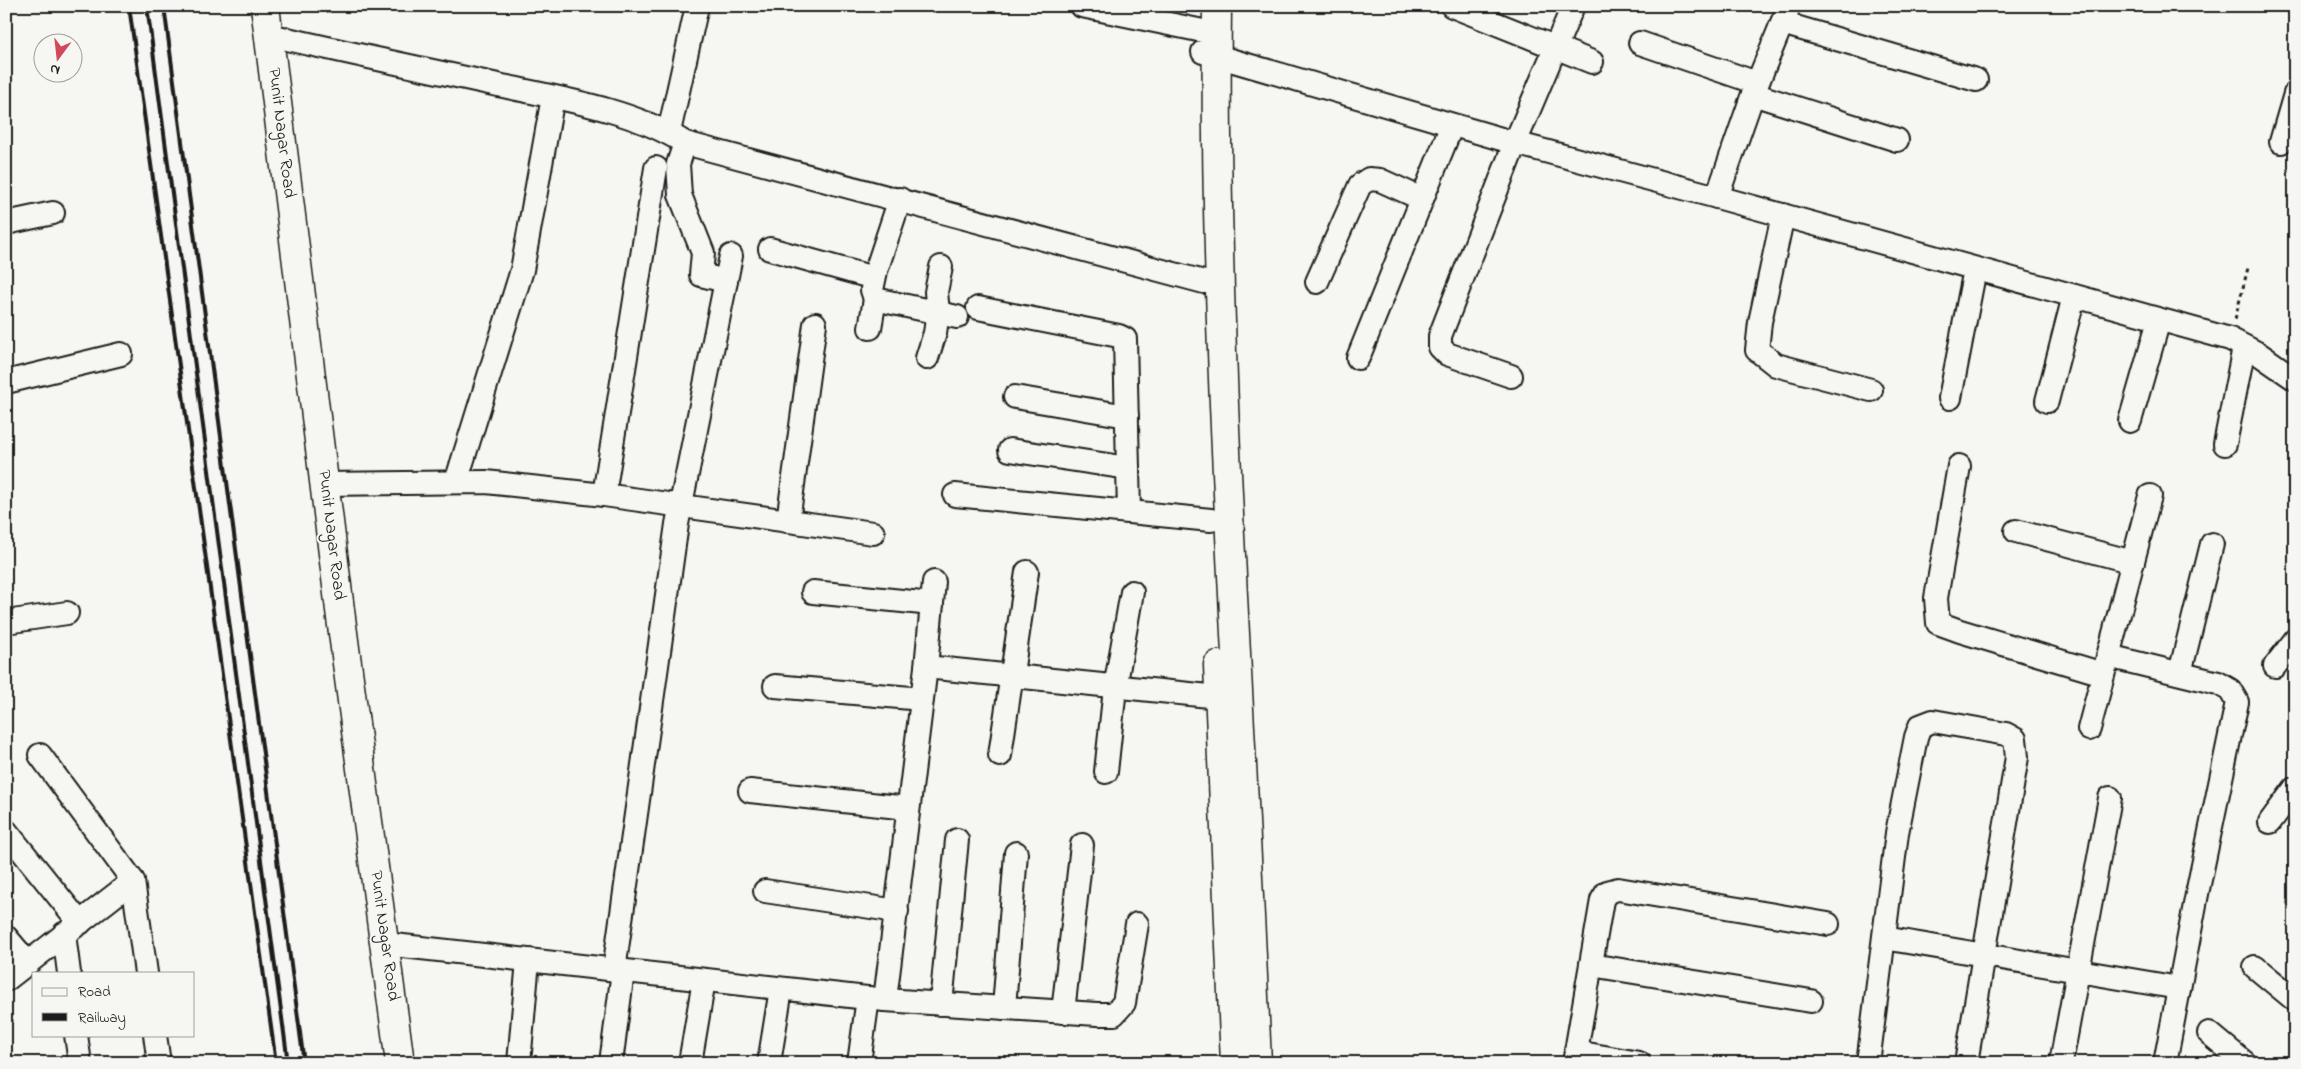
<svg xmlns="http://www.w3.org/2000/svg" width="2301" height="1069" font-family="'Indie Flower',sans-serif">
<style>
.lines{fill:none;stroke-linecap:round;stroke-linejoin:round}
.street-casing{stroke:#1c1c1c;stroke-width:26}
.secondary-casing{stroke:#1c1c1c;stroke-width:31}
.path{stroke:#1c1c1c;stroke-width:3;stroke-dasharray:4 4;stroke-linecap:butt}
.street{stroke:#f6f6f2;stroke-width:22}
.secondary{stroke:#f6f6f2;stroke-width:28}
.rail{stroke:#1c1c1c;stroke-width:4}
.labels{text-anchor:middle;dominant-baseline:central;stroke-width:4;stroke-linejoin:round;paint-order:stroke}
.street-label{font-size:18px;fill:#1c1c1c;stroke:#f6f6f2}
</style>
<rect width="100%" height="100%" fill="#f6f6f2"/>
<filter id="ink" filterUnits="userSpaceOnUse"><feTurbulence type="fractalNoise" baseFrequency=".02" numOctaves="2"/><feDisplacementMap in="SourceGraphic" scale="10" xChannelSelector="R" yChannelSelector="G"/><feConvolveMatrix kernelMatrix="1 2 1 2 8 2 1 2 1" color-interpolation-filters="sRGB"/></filter>
<g filter="url(#ink)">
<g class="lines">
<g class="street-casing">
<g id="street">
<path d="M1082,6L1203,31"/>
<path d="M1452,6L1592,62"/>
<path d="M1782,23L1976,80"/>
<path d="M269,35C345,52 422,69 498,85C558,98 634,110 685,143L1204,282H1221"/>
<path d="M1640,43L1757,83"/>
<path d="M1203,52L1515,143L1717,197L2230,339L2259,354L2295,379"/>
<path d="M1753,94L1897,140"/>
<path d="M669,132L697,6"/>
<path d="M2281,142L2295,94"/>
<path d="M685,143L678,164L680,195L703,253L701,275L726,281"/>
<path d="M1717,197L1753,94L1789,6"/>
<path d="M900,199L876,271L872,290L875,299L957,317"/>
<path d="M1783,215L1760,322L1757,350L1776,365L1871,390"/>
<path d="M6,223L53,213"/>
<path d="M770,249L874,278"/>
<path d="M1317,282L1360,185L1369,179L1380,180L1422,199"/>
<path d="M978,308L1119,336L1125,339L1129,512"/>
<path d="M870,328L875,299"/>
<path d="M927,358L935,333L938,312L936,292L941,267"/>
<path d="M1358,358L1452,125"/>
<path d="M1511,376L1447,354L1440,347V336L1515,143L1573,6"/>
<path d="M6,382L121,354"/>
<path d="M1015,397L1127,416"/>
<path d="M1950,398L1975,269"/>
<path d="M2047,401L2074,296"/>
<path d="M2130,421L2159,320"/>
<path d="M2225,444L2244,347"/>
<path d="M1010,450L1128,468"/>
<path d="M1959,466L1936,598L1938,623L1960,631L2103,674"/>
<path d="M456,482L522,270L553,97"/>
<path d="M324,484L486,482L604,495L873,533"/>
<path d="M604,495L656,168"/>
<path d="M955,495L1211,520"/>
<path d="M788,521L815,324"/>
<path d="M2016,531L2133,562"/>
<path d="M813,592L932,604"/>
<path d="M6,622L67,613"/>
<path d="M2108,656L2218,683L2230,690L2237,702L2197,894L2165,1063"/>
<path d="M2275,666L2295,640"/>
<path d="M926,667L1219,697"/>
<path d="M2180,673L2212,544"/>
<path d="M775,686L922,699"/>
<path d="M2089,729L2150,496"/>
<path d="M40,755L133,881L146,973"/>
<path d="M1000,755L1027,572"/>
<path d="M1106,772L1115,688L1132,592"/>
<path d="M750,791L908,808"/>
<path d="M2270,822L2295,788"/>
<path d="M6,831L80,923"/>
<path d="M765,891L897,911"/>
<path d="M64,934L69,973"/>
<path d="M6,937L28,963"/>
<path d="M1884,938L2179,988"/>
<path d="M385,944L885,1000L1097,1014H1114L1124,1003L1137,924"/>
<path d="M1591,965L1811,1001"/>
<path d="M2255,967L2295,1000"/>
<path d="M614,970L677,524L731,256"/>
<path d="M6,980L133,881"/>
<path d="M885,1000L926,667L934,582"/>
<path d="M941,1004L957,840"/>
<path d="M1004,1008L1016,853"/>
<path d="M1063,1012L1082,845"/>
<path d="M2209,1033L2245,1063"/>
<path d="M76,1035L80,1063"/>
<path d="M155,1035L159,1063"/>
<path d="M1576,1052L1639,1063"/>
<path d="M519,1063L528,960"/>
<path d="M611,1063L623,971"/>
<path d="M690,1063L704,980"/>
<path d="M769,1063L781,989"/>
<path d="M859,1063L868,998"/>
<path d="M1574,1063L1602,900L1607,892L1618,889L1828,924"/>
<path d="M1868,1063L1897,833L1916,737L1920,726L1933,721L2006,734L2015,739L2017,757L1966,1063"/>
<path d="M2061,1063L2110,798"/>
</g>
</g>
<g class="secondary-casing">
<g id="secondary">
<path d="M265,6L341,618L400,1063"/>
<path d="M1217,6C1213,359 1242,711 1257,1063"/>
<path d="M1218,665L1235,1063"/>
</g>
</g>
<path class="path" d="M2235,319L2248,268"/>
<use href="#street" class="street"/>
<use href="#secondary" class="secondary"/>
<g class="rail">
<path d="M129,6L276,1063"/>
<path d="M147,6L288,1063"/>
<path d="M164,6L304,1063"/>
</g>
</g>
</g>
<g class="labels">
<g class="street-label">
<text transform="translate(281 133) rotate(83)">Punit Nagar Road</text>
<text transform="translate(331 535) rotate(83)">Punit Nagar Road</text>
<text transform="translate(384 936) rotate(82)">Punit Nagar Road</text>
</g>
</g>
<rect width="2301" height="1069" fill="none" stroke="#f6f6f2" stroke-width="25"/>
<rect x="12" y="12" width="2276" height="1044" fill="none" stroke="#1c1c1c" stroke-width="2" filter="url(#ink)"/>
<rect x="32" y="972" width="162" height="65" fill="#f6f6f2" stroke="#9f9f9c"/>
<rect x="42" y="988" width="25" height="8" fill="#f6f6f2" stroke="#9f9f9c"/>
<text x="78" y="996" font-size="15" fill="#1c1c1c">Road</text>
<rect x="42" y="1013" width="25" height="8" fill="#1c1c1c" stroke="#9f9f9c"/>
<text x="78" y="1022" font-size="15" fill="#1c1c1c">Railway</text>
<g transform="translate(58 58) rotate(195)"><circle r="24" fill="#f6f6f2" stroke="#9f9f9c"/>
<path d="M0-4L9 19L0 12L-9 19Z" fill="#d1495b"/>
<text y="-8" font-size="14" font-weight="bold" text-anchor="middle" fill="#1c1c1c">N</text>
</g>
</svg>
